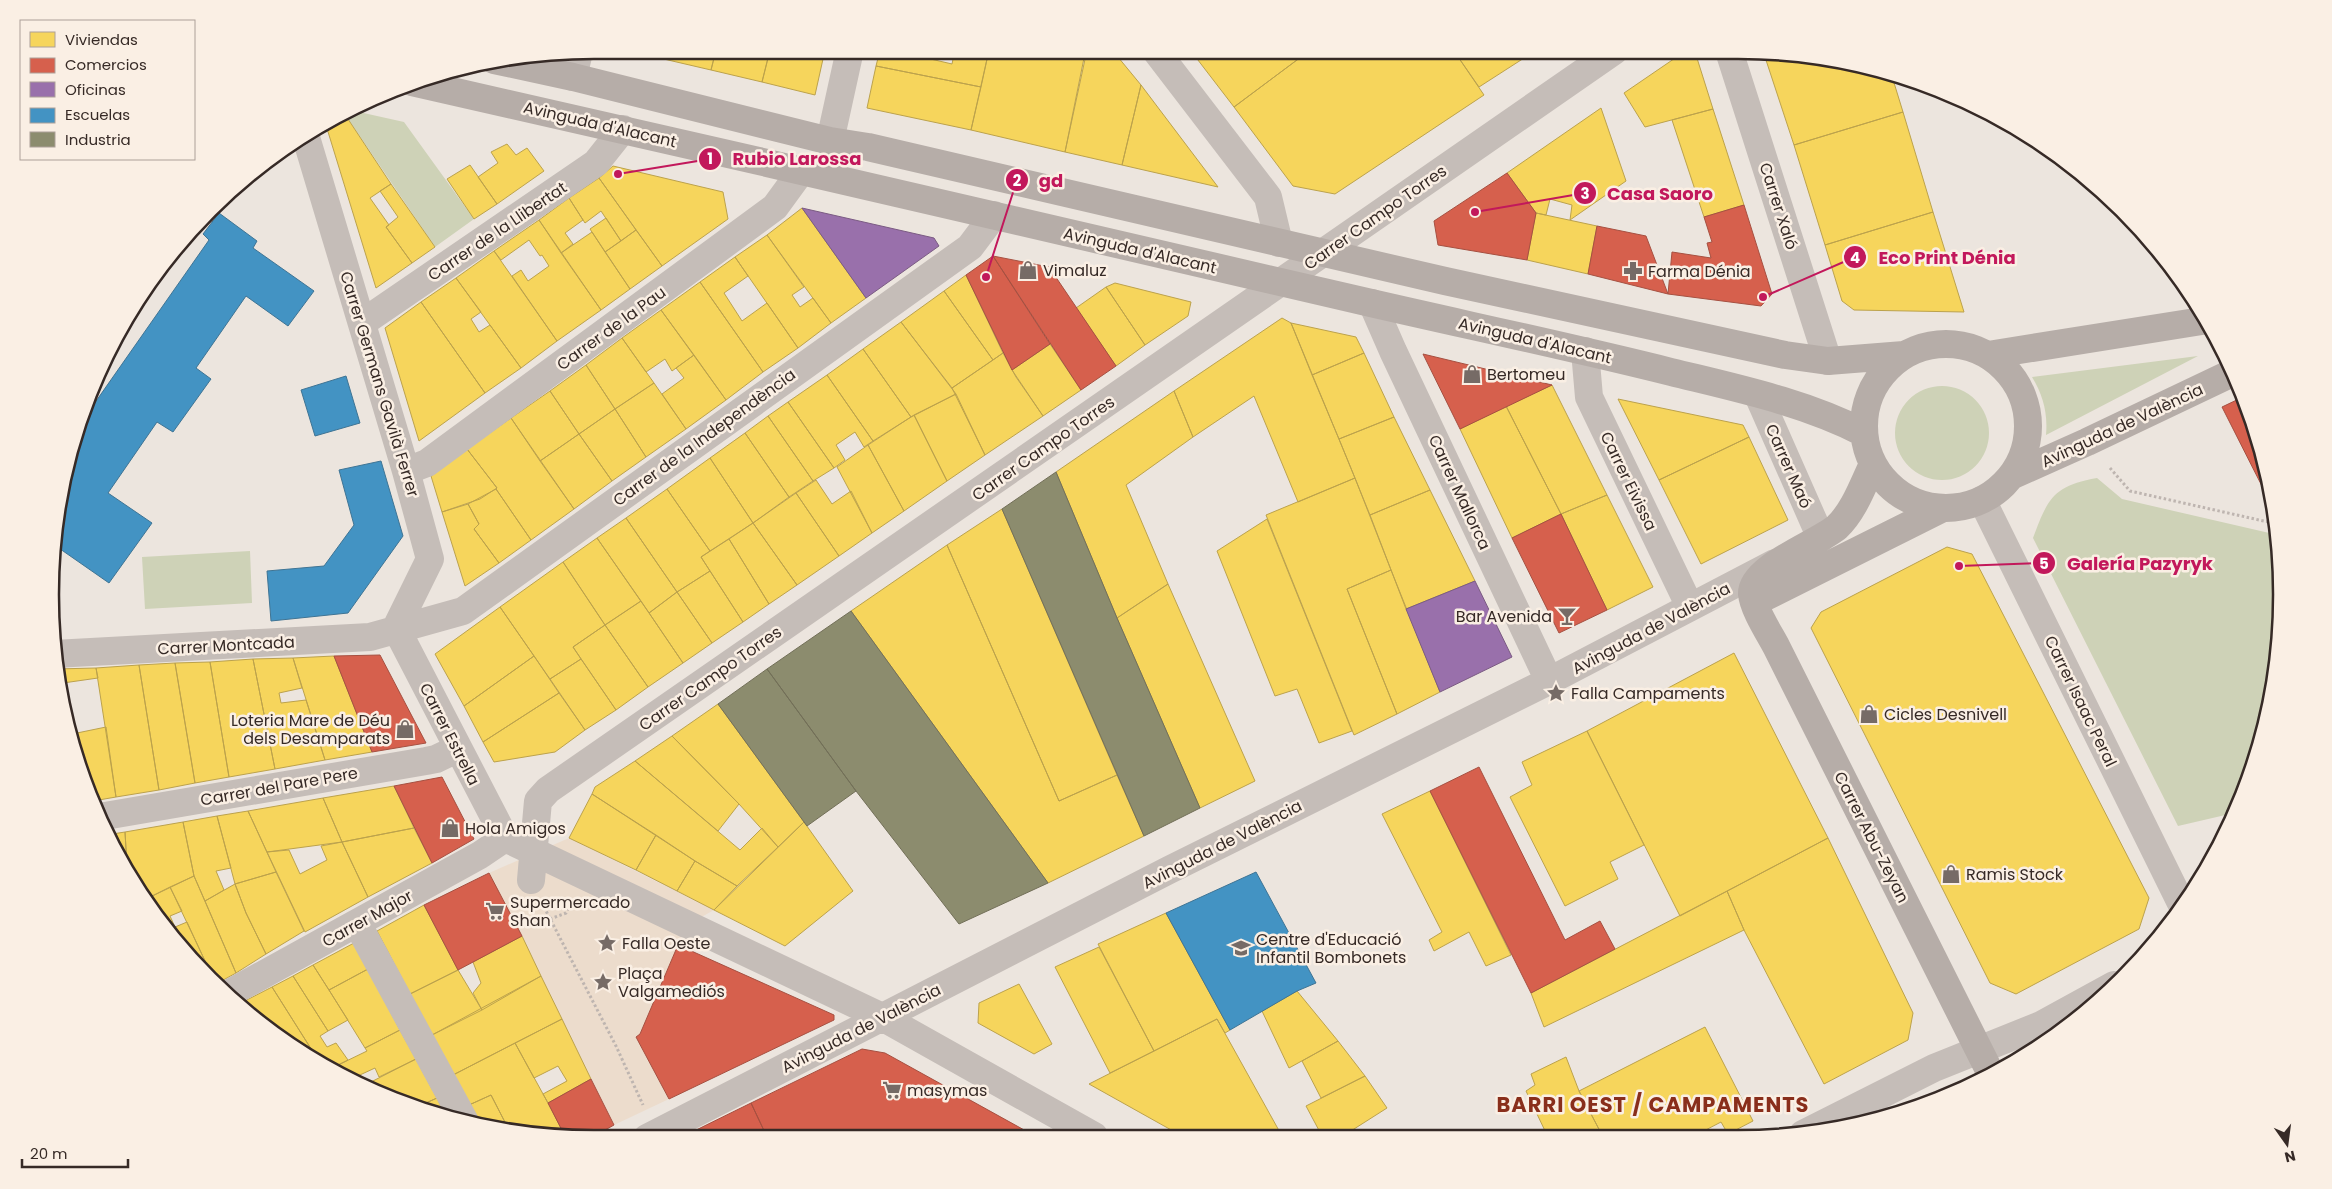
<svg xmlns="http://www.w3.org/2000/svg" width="2332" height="1189" font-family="Poppins,sans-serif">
<rect width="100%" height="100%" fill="#ece5de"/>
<path fill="#ced2b7" d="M350 110 404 122 474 219 435 247 344 113Z
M191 230 102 373V374L99 372 142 292Z
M2198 356 2046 435C2048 413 2043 395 2032 377Z
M1895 433a47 47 0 1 1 94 0a47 47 0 1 1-94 0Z
M2097 478 2122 499 2278 535 2281 630 2264 735 2234 813 2178 826 2033 538C2048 498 2053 486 2097 478Z
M250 551 252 603 145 609 142 557Z"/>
<path fill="#ecdccc" d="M569 838 714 910 687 925 640 1034 636 1037 669 1099 614 1125 489 873Z"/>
<path fill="#f6d55c" stroke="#bca24c" d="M625 50H716L711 70Z
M716 50H770L762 82 711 70Z
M770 50H825L815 95 762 82Z
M880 50H923L922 57 952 64 955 50H989L981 87 876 66Z
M989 50H1051L1084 58 1065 152 971 130Z
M1051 50H1086L1084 58Z
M1087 50 1113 51 1141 85 1122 165 1065 152Z
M1191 51H1309L1234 107Z
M1309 51H1454L1484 95 1335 194 1293 186 1234 107Z
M1454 51H1535L1479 87Z
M1763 51 1878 68 1891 73 1903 112 1794 145Z
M1684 52 1696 55 1713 109 1645 127 1624 93Z
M876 66 981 87 971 130 867 108Z
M1141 85 1218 187 1122 165Z
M1601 108 1626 181 1570 220 1572 205 1550 199 1546 215 1536 213 1507 173Z
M1713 109 1744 205 1704 217 1672 120Z
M1903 112 1933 212 1825 245 1794 145Z
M344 113 391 184 370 198 389 225 386 227 412 263 376 288 325 122Z
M507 144 516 155 527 148 544 171 497 204 478 177 498 163 491 152Z
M470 165 497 204 474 219 447 179Z
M613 166 723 192 728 219 662 266 599 178Z
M599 178 636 230 621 241 601 211 585 223 569 198Z
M391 184 435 247 412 263 386 227 398 217 380 191Z
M569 198 583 220 565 233 573 244 561 253 539 220Z
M802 208 866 298 831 323 767 235Z
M1933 212 1964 312 1854 310 1842 301 1825 245Z
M1536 213 1597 226 1588 274 1527 260Z
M606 218 621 241 605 252 590 229Z
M539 220 601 310 557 341 512 276 521 270 528 281 549 266 542 255 540 256 529 240 501 260 494 251Z
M636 230 662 266 630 289 605 252Z
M592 232 630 289 601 310 561 253Z
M767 235 804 287 792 295 800 307 813 298 831 323 798 348 735 257Z
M494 251 557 341 521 368 456 278Z
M735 257 748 276 724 293 742 321 767 303 798 348 763 372 700 282Z
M966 275 1003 353 993 360 944 291Z
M456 278 481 312 471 319 479 332 490 325 521 368 485 393 421 302Z
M700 282 763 372 726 400 661 310Z
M1115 283 1191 302 1188 316 1145 345 1106 287Z
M1106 287 1145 345 1116 366 1076 308Z
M944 291 993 360 952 388 901 322Z
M421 302 485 393 419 441 385 328Z
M661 310 694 355 672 371 665 359 646 372 622 338Z
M1282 318 1291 323 1355 478 1298 502 1254 396 1193 437 1174 391Z
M901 322 956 394 911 417 863 349Z
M1291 323 1356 337 1364 353 1312 375Z
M622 338 654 383 615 409 586 365Z
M1050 344 1081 390 1043 416 1012 370Z
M863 349 911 417 873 441 827 375Z
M1003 353 1016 377 1043 416 985 455 952 388Z
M1364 353 1394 417 1339 439 1312 375Z
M694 355 726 400 686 429 662 394 684 378 676 368Z
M586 365 615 409 579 434 550 391Z
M827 375 873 441 864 447 855 432 836 445 845 460 834 468 788 402Z
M654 383 686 429 646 457 615 409Z
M1552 385 1607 495 1561 514 1506 406Z
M550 391 579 434 540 461 511 418Z
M1174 391 1193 437 1126 485 1168 584 1117 618 1056 472Z
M956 394 985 455 947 481 914 415Z
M1618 399 1743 425 1749 437 1659 480Z
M788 402 834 468 813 481 768 416Z
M1506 406 1561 514 1512 538 1460 429Z
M615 409 646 457 612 481 579 434Z
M914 415 947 481 904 511 868 445Z
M768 416 813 481 789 497 745 433Z
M1394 417 1430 490 1370 515 1339 439Z
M511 418 574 509 531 540 496 489 497 488 467 449Z
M745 433 789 497 753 523 710 458Z
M579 434 612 481 574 509 540 461Z
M1749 437 1788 520 1701 564 1659 480Z
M868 445 904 511 872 533 837 467Z
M467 449 497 488 480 499 442 512 431 476Z
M710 458 753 523 710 551 667 489Z
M1355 478 1391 570 1347 589 1397 714 1354 735 1266 515Z
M816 480 832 504 851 491 872 533 839 556 796 493Z
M496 489 531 540 499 563 474 529 479 524 468 504Z
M667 489 710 551 701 557 710 571 677 592 626 518Z
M1430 490 1475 581 1406 609 1370 515Z
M796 493 839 556 797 585 753 523Z
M1607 495 1653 587 1607 610 1561 514Z
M468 504 479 524 474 529 499 563 465 586 442 512Z
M1002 509 1117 775 1059 801 947 545Z
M626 518 677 592 649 613 597 538Z
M1267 519 1352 731 1319 743 1297 689 1275 696 1217 551Z
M753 523 797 585 769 604 729 539Z
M597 538 641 601 605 625 563 562Z
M729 539 769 604 743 622 701 557Z
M947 545 1059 801 1117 775 1144 836 1048 883 851 611Z
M1947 547 1972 554 2149 898 2139 929 2016 994 1990 983 1811 628 1821 612Z
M563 562 605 625 573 647 581 659 550 679 500 607Z
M1391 570 1440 692 1397 714 1347 589Z
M710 571 743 622 712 643 677 592Z
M1168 584 1255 781 1200 808 1117 618Z
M677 592 712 643 683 663 649 613Z
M641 601 683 663 648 687 605 625Z
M500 607 534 656 464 706 435 654Z
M605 625 648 687 616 710 573 647Z
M1734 653 1828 838 1680 916 1587 731Z
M334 656 372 752 325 760 293 658Z
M534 656 559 693 483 742 464 706Z
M293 658 302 688 279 693 281 703 306 700 325 760 275 769 253 659Z
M253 659 275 769 229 777 210 662Z
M581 659 616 710 585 730 550 679Z
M210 662 229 777 195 783 175 663Z
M175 663 195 783 159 790 139 665Z
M139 665 159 790 116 797 96 668Z
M96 668 98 678 63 683 67 702 62 703 55 669Z
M559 693 585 730 555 752 494 762 483 742Z
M718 704 804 822 778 847 739 804 672 736Z
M73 716 77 733 106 727 116 797 93 801 69 736 65 717Z
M1587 731 1644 845 1610 862 1618 879 1565 906 1510 797 1532 785 1522 762Z
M672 736 739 804 718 831 635 761Z
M635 761 740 850 762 828 778 847 737 886 695 861 592 794 595 787Z
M394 786 414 828 342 842 323 798Z
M1430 791 1511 955 1486 966 1469 932 1434 951 1429 940 1442 932 1382 814Z
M592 794 656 835 636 870 569 838Z
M323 798 342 842 267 852 248 811Z
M248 811 276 872 235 884 217 816Z
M217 816 231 868 216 871 224 890 205 901 194 876 183 822Z
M183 822 194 876 144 900 127 866 125 832Z
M804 822 853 891 785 946 714 910Z
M414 828 432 863 368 897 342 842Z
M125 832 127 866 140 894 106 835Z
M656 835 695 861 677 891 636 870Z
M1828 838 1913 1013 1908 1040 1824 1084 1744 930 1727 891Z
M342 842 368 897 305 932 267 852 289 850 300 874 327 860 321 846Z
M695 861 737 886 714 910 677 891Z
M276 872 304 931 266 954 246 913 235 884Z
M194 876 236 973 216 984 170 887Z
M235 884 246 913 266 954 236 973 205 901Z
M170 887 182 911 170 916 175 927 187 922 216 985 144 900Z
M1727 891 1744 930 1544 1027 1531 993Z
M424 905 458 970 410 994 377 931Z
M1166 913 1230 1030 1225 1033 1217 1019 1154 1051 1098 944Z
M522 936 541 976 482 1010 473 993 481 983 473 962Z
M354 943 368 969 329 990 313 965Z
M1099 947 1154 1051 1110 1073 1055 967Z
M313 965 348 1020 328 1031 293 976Z
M368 969 400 1030 365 1048 329 990Z
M458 970 482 1010 432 1035 410 994Z
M293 976 328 1031 320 1036 327 1047 336 1043 348 1060 330 1069 320 1063 272 987Z
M541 976 562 1019 453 1075 432 1035Z
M1019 984 1052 1044 1034 1054 978 1023 979 1003Z
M272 987 320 1063 299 1051 292 1041 288 1044 239 1004Z
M1297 991 1338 1041 1289 1068 1262 1011Z
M562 1019 591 1079 548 1103 543 1094 567 1081 558 1066 534 1078 515 1043Z
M1217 1019 1282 1136H1182L1089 1084Z
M1705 1027 1753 1121 1728 1134 1721 1122 1696 1135H1602L1579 1091Z
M400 1030 416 1059 379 1077 375 1068 349 1080 337 1073 334 1067 367 1051 365 1048Z
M1338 1041 1365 1076 1321 1098 1302 1061Z
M515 1043 548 1103 566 1138 509 1130 491 1095 469 1105 453 1075Z
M1566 1057 1579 1091 1602 1135H1547L1526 1091 1535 1085 1531 1074Z
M416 1059 437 1098 417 1107 369 1089 367 1084Z
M1365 1076 1387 1108 1343 1136H1322L1306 1106Z
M491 1095 509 1130 479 1125 469 1105Z
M437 1098 447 1118 417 1107Z"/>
<path fill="#d6604d" stroke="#a65041" d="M1507 173 1536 213 1527 260 1438 245 1434 221Z
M1744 205 1772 294 1761 306 1668 294 1672 252 1711 258 1707 243 1712 242 1704 217Z
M1597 226 1646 236 1668 294 1588 274Z
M993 256 1049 267 1116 366 1081 390Z
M993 256 1050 344 1012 370 966 275Z
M1423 354 1552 385 1460 429Z
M2243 397 2253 419 2271 494 2267 496 2222 407Z
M2271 494 2275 512 2270 511 2267 496Z
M1561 514 1607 610 1559 633 1512 538Z
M380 655 391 676 426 743 372 752 334 656Z
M1479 767 1565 940 1600 921 1615 949 1531 993 1430 791Z
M442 777 474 839 432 863 394 786Z
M489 873 522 936 458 970 424 905Z
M678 945 834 1015V1020L669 1099 636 1037 640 1034Z
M862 1049 885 1053 1035 1136 767 1137 751 1103Z
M591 1079 614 1125 591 1138H566L548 1103Z
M751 1103 767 1137H682Z"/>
<path fill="#9970ab" stroke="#7b5b83" d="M802 208 934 238 939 246 866 298Z
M1475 581 1512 657 1440 692 1406 609Z"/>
<path fill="#4393c3" stroke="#3f7494" d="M219 213 257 241 253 248 314 291 288 326 246 296 196 368 211 379 173 432 157 422 108 493 152 523 109 583 53 544 61 488 80 424 209 240 203 234Z
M346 376 360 423 315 436 301 390Z
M381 461 403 536 348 613 271 621 267 571 324 566 354 525 339 470Z
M1256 872 1316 983 1297 991 1230 1030 1166 913Z"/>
<path fill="#8c8c6e" stroke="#726f58" d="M1056 472 1117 618 1200 808 1144 836 1002 509Z
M851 611 1048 883 959 924 856 791 767 669Z
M767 669 856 791 807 826 718 704Z"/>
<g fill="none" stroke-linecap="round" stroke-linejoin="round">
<path stroke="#beb5b0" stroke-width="3" stroke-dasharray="2.5 2.5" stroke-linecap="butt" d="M2110 468 2130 491 2277 524
M544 907 616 1046 643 1105
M550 919 566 913 570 905"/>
<path stroke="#c5bdb8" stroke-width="28" d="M1156 51 1268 197 1279 243
M1729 51 1828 361
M573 77 579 52
M305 134 406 471 430 559 396 628
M830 141 850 50
M1372 303 1393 351 1549 681
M362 323 596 163 623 129
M1585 351 1589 397 1690 607
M1758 395 1821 538
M406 471 427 463 775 207 802 170
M1982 500 2181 903
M396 628 505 838
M54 654 370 637 463 611 970 247 994 215
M99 817 426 761 436 759 457 749
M505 838 882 1017 1094 1136
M531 880 538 801 548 790 1614 51
M357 923 465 1122
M228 994 480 855 505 838
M1803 1134 1934 1068 2041 1025 2114 985
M647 1138 1169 870 1549 681 1775 563"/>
<path stroke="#b6ada8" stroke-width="28" d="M494 60 573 77 830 141 868 147 1445 281 1785 355 1828 361 1904 355
M412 82C732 154 1052 229 1371 303 1471 326 1571 347 1671 372 1736 388 1804 402 1864 433
M1864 426a82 82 0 1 1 164 0a82 82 0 1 1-164 0Z
M1988 355 2208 320
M1873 464C1863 485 1854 511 1837 527 1819 543 1751 567 1752 594 1753 608 1769 633 1776 646L1990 1072
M2011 476 2087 442 2232 373
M1755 602 1943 508"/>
</g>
<defs>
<g id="shop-bare" transform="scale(1.5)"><path d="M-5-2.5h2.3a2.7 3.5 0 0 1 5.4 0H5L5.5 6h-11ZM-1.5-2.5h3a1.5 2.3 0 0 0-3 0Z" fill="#766b66" stroke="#faefe4" stroke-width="2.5" paint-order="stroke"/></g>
<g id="pharmacy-bare" transform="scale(1.5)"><path d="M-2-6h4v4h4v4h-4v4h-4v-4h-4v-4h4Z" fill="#766b66" stroke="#faefe4" stroke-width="2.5" paint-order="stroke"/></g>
<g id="bar-bare" transform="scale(1.5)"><path d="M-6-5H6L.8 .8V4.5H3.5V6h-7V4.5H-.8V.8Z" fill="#766b66" stroke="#faefe4" stroke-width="2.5" paint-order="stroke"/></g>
<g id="sight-bare" transform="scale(1.5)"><path d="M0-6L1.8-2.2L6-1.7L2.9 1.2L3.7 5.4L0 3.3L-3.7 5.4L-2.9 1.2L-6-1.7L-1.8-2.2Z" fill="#766b66" stroke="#faefe4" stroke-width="2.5" paint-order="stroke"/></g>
<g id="supermarket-bare" transform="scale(1.5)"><path d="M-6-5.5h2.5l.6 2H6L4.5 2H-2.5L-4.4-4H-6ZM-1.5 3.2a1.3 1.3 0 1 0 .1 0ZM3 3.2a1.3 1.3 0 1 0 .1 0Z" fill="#766b66" stroke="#faefe4" stroke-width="2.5" paint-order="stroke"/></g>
<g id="school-bare" transform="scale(1.5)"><path d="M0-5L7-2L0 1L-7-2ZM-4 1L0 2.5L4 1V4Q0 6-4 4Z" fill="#766b66" stroke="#faefe4" stroke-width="2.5" paint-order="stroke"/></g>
</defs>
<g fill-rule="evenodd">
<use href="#shop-bare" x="1028" y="270"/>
<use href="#pharmacy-bare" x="1633" y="271"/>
<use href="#shop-bare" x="1472" y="374"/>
<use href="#bar-bare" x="1567" y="616"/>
<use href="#sight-bare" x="1556" y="693"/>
<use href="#shop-bare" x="1869" y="714"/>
<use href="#shop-bare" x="405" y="729"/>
<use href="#shop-bare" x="450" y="828"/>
<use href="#shop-bare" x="1951" y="874"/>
<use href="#supermarket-bare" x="495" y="911"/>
<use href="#sight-bare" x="607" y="943"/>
<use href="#school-bare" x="1241" y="948"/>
<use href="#sight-bare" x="603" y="982"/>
<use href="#supermarket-bare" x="892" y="1090"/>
</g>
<g text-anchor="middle" stroke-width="5" stroke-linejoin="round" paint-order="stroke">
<g font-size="16" fill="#362a26" stroke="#faefe4">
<text transform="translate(600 124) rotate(13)" y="6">Avinguda d'Alacant</text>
<text transform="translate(1779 206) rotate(72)" y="6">Carrer Xaló</text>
<text transform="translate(1375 217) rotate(-35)" y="6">Carrer Campo Torres</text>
<text transform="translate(497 231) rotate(-34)" y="6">Carrer de la Llibertat</text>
<text transform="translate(1140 250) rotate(13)" y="6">Avinguda d'Alacant</text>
<text transform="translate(611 328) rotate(-36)" y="6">Carrer de la Pau</text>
<text transform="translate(1535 340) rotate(13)" y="6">Avinguda d'Alacant</text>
<text transform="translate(380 384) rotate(73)" y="6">Carrer Germans Gavilà Ferrer</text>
<text transform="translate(2122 425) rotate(-25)" y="6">Avinguda de València</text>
<text transform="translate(704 437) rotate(-36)" y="6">Carrer de la Independència</text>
<text transform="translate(1043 448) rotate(-35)" y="6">Carrer Campo Torres</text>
<text transform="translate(1789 466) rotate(66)" y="6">Carrer Maó</text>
<text transform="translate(1629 481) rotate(64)" y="6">Carrer Eivissa</text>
<text transform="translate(1460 492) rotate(65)" y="6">Carrer Mallorca</text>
<text transform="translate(1651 628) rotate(-28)" y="6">Avinguda de València</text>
<text transform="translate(226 645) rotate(-3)" y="6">Carrer Montcada</text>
<text transform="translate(710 678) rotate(-35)" y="6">Carrer Campo Torres</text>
<text transform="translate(2081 701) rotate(64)" y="6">Carrer Isaac Peral</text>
<text transform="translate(450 734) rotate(63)" y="6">Carrer Estrella</text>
<text transform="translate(279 786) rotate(-10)" y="6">Carrer del Pare Pere</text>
<text transform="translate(1872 837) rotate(63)" y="6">Carrer Abu-Zeyan</text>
<text transform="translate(1222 844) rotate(-27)" y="6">Avinguda de València</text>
<text transform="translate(367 918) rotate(-29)" y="6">Carrer Major</text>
<text transform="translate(861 1028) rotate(-27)" y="6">Avinguda de València</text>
</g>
<g font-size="16" fill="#362a26" stroke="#faefe4" text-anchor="start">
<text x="1043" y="276">Vimaluz</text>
<text x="1648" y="277">Farma Dénia</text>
<text x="1487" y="380">Bertomeu</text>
<text x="1552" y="622" text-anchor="end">Bar Avenida</text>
<text x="1571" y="699">Falla Campaments</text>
<text x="1884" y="720">Cicles Desnivell</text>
<text x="390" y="726" text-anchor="end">Loteria Mare de Déu<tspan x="390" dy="18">dels Desamparats</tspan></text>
<text x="465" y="834">Hola Amigos</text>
<text x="1966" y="880">Ramis Stock</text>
<text x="510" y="908">Supermercado<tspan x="510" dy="18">Shan</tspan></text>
<text x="1256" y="945">Centre d'Educació<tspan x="1256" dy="18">Infantil Bombonets</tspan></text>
<text x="622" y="949">Falla Oeste</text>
<text x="618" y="979">Plaça<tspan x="618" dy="18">Valgamediós</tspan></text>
<text x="907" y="1096">masymas</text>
</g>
<g font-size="21" font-weight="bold" letter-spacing="1" fill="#892e1b" stroke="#faefe4">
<text x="1653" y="1112">BARRI OEST / CAMPAMENTS</text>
</g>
</g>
<path d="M0 0H2332V1189H0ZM594 59H1738A535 535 0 0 1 2273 594V595A535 535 0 0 1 1738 1130H594A535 535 0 0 1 59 595V594A535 535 0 0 1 594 59Z" fill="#faefe4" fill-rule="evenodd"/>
<path fill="none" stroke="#362a26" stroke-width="2.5" d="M594 59H1738A535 535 0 0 1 2273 594V595A535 535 0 0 1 1738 1130H594A535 535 0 0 1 59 595V594A535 535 0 0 1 594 59Z"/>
<path fill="none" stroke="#c2185b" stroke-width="2" d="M618 174L710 159M986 277L1017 180M1475 212L1585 193M1763 297L1855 257M1959 566L2044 563"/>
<g fill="#c2185b" stroke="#faefe4" stroke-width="2">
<circle cx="618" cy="174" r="5"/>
<circle cx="986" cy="277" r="5"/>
<circle cx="1475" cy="212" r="5"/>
<circle cx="1763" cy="297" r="5"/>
<circle cx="1959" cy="566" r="5"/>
<circle cx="710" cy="159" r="12"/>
<circle cx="1017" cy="180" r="12"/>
<circle cx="1585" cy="193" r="12"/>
<circle cx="1855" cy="257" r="12"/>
<circle cx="2044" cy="563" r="12"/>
</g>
<g font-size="15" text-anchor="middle" font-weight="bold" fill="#fff">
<text x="710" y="164">1</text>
<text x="1017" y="186">2</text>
<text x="1585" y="199">3</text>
<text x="1855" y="263">4</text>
<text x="2044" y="569">5</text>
</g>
<g font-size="18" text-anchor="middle" font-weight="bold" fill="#c2185b" stroke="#faefe4" stroke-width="5" stroke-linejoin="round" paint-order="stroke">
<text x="797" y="165">Rubio Larossa</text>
<text x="1051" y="187">gd</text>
<text x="1660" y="200">Casa Saoro</text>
<text x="1947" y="264">Eco Print Dénia</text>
<text x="2140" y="570">Galería Pazyryk</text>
</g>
<rect x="20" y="20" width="175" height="140" fill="#faefe4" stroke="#aca098"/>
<rect x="30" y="32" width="25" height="15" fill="#f6d55c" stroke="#aca098"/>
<text x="65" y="45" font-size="15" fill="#362a26">Viviendas</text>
<rect x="30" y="58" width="25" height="15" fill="#d6604d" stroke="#aca098"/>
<text x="65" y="70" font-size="15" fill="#362a26">Comercios</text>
<rect x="30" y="82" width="25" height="15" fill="#9970ab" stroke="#aca098"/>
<text x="65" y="95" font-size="15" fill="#362a26">Oficinas</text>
<rect x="30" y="108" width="25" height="15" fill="#4393c3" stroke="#aca098"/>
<text x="65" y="120" font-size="15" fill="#362a26">Escuelas</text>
<rect x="30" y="132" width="25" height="15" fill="#8c8c6e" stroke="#aca098"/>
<text x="65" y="145" font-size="15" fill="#362a26">Industria</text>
<g transform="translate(2287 1144) rotate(166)" stroke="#faefe4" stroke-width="4" paint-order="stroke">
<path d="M0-4L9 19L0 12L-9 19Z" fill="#362a26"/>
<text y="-8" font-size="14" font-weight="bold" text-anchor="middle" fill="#362a26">N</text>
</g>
<path d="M22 1159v8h106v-8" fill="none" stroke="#362a26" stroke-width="2.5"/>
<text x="30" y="1159" font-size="15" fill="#362a26" stroke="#faefe4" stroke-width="4" paint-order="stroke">20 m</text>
</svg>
